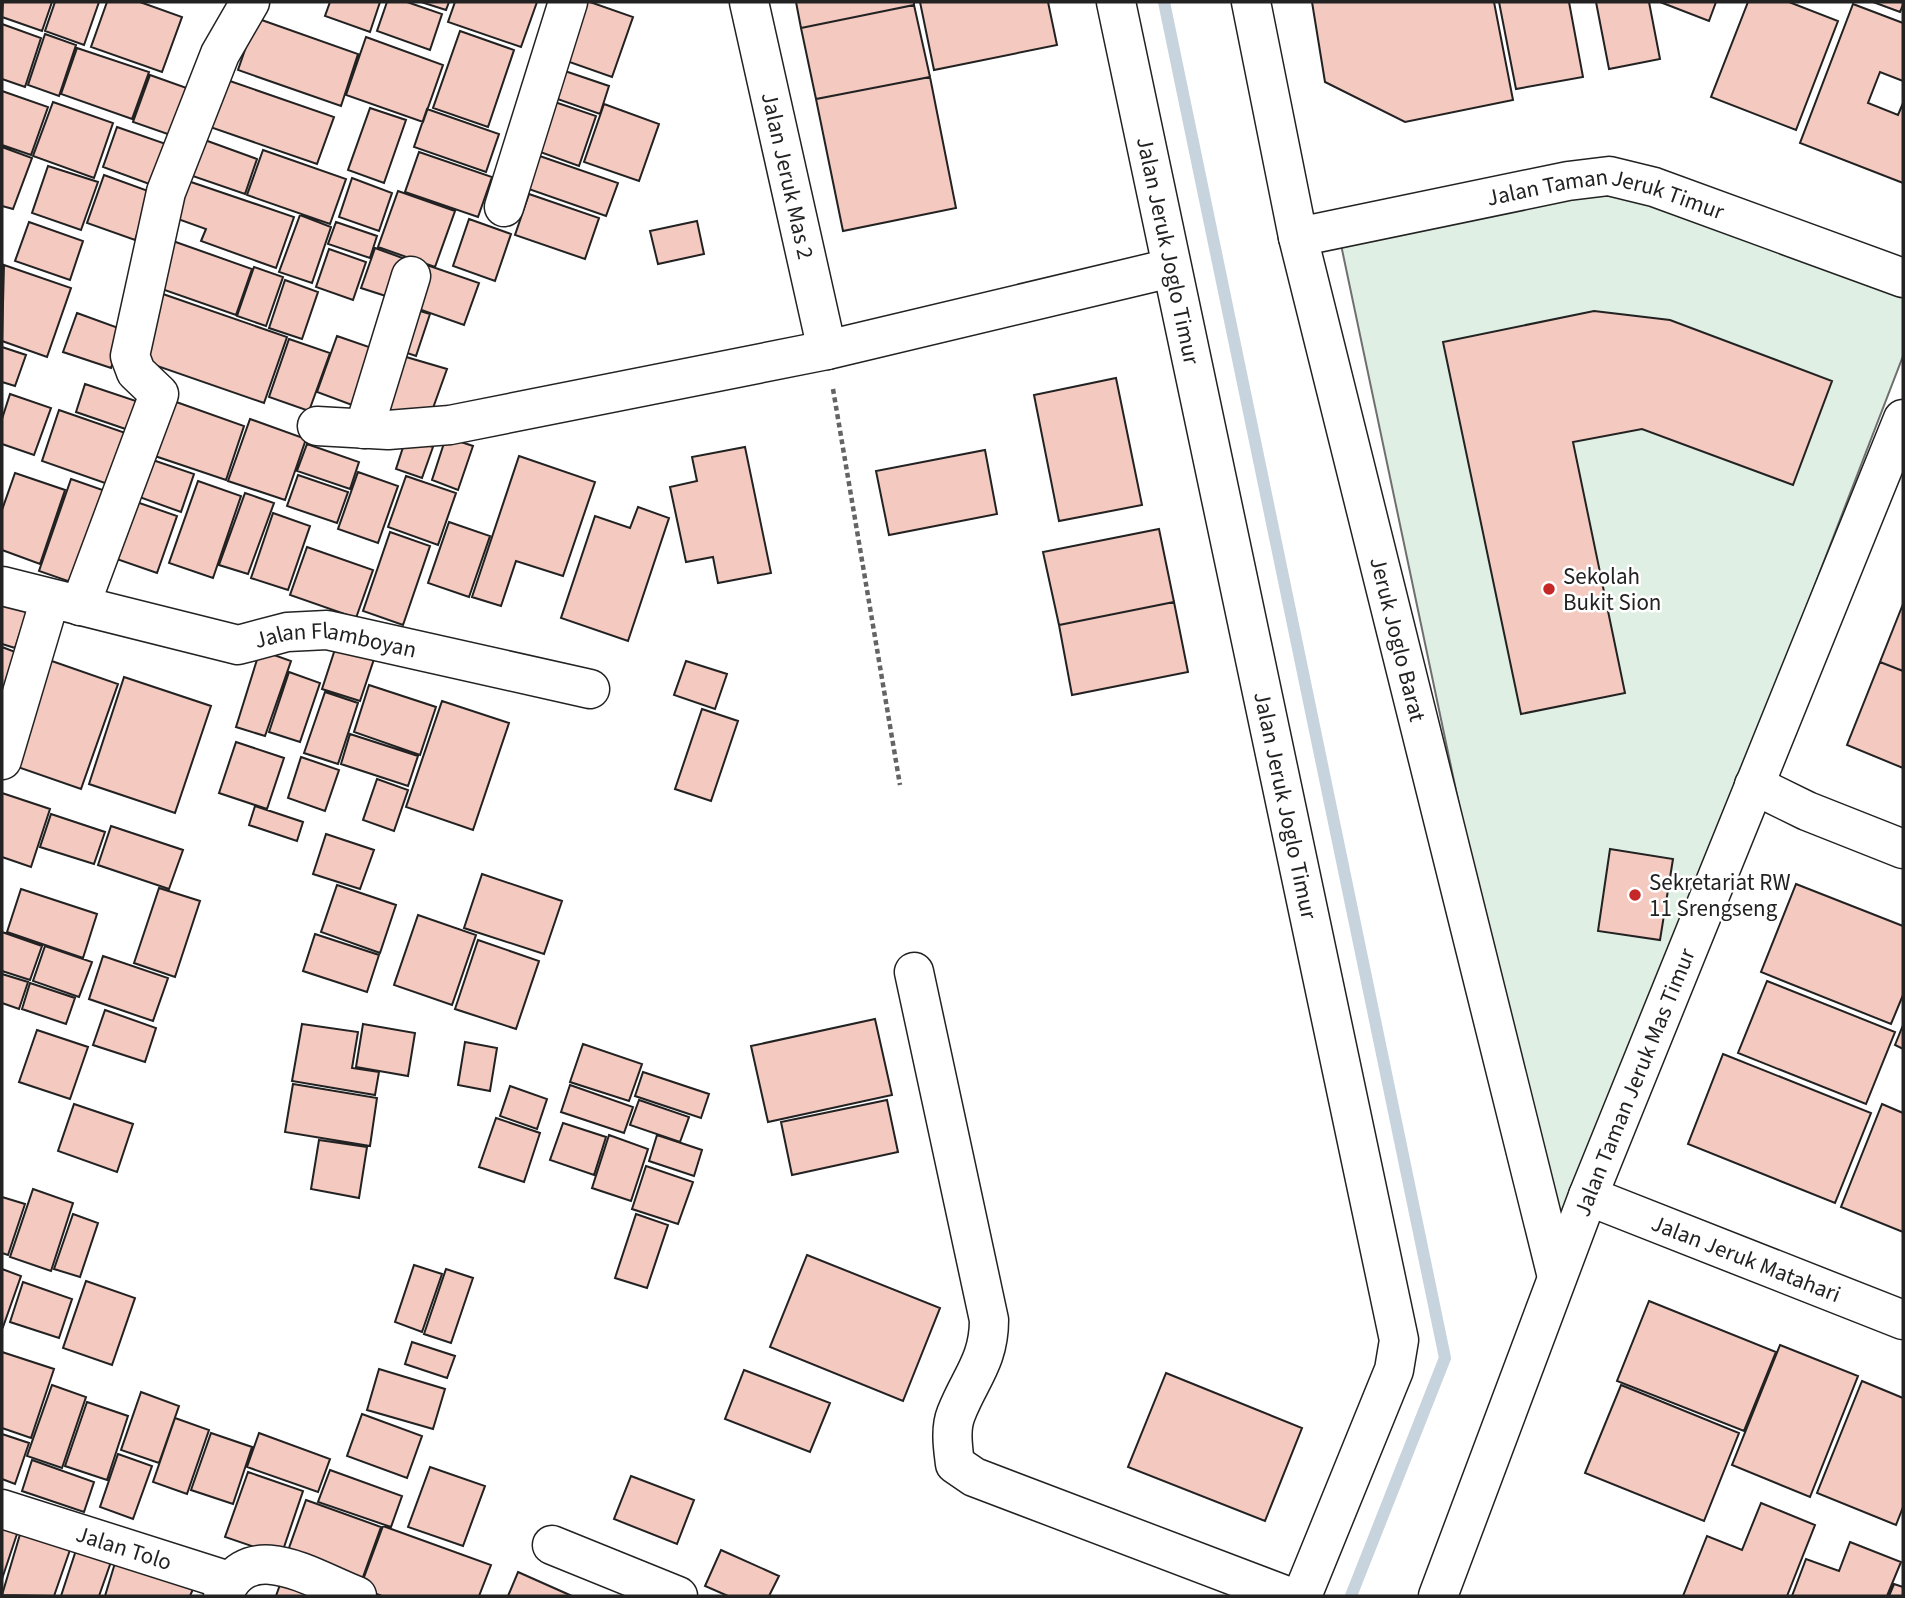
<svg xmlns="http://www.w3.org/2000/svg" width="1905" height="1598" font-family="'Source Sans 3',sans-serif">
<rect width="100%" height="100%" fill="#fff"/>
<path fill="#e0efe3" stroke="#6f6f6f" stroke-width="2" d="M1601 174 1903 286V356L1555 1260 1336 221Z"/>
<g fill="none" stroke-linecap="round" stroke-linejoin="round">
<path stroke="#c7d3dd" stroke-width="12" d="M1164 2 1445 1358 1351 1596"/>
</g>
<path fill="#f3c9c0" stroke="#222" stroke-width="2" d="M3 2H52L42 31 2 17Z
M55 2H99L84 45 45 31Z
M107 2H140L182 17 162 72 91 47Z
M330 2H380L370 32 325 16Z
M387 2H407L442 14 430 50 377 31Z
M421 2H449L446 10Z
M455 2H537L521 47 448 22Z
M578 2H590L633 17 612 77 558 58Z
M796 2H914V5L801 28Z
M920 2H1048L1057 45 934 70Z
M1312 2H1494L1513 100 1405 122 1325 82Z
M1499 2H1569L1583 77 1516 89Z
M1596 2H1649L1660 59 1609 69Z
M1660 2H1716L1709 21Z
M1748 2H1789L1838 21 1796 130 1711 97Z
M1873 2H1903V5L1900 12Z
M1853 4 1903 23V81L1880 72 1868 103 1898 115 1903 103V183L1800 143Z
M914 5 930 77 816 99 801 28Z
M256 18 358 54 341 106 238 70Z
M2 24 41 38 25 87 2 79Z
M460 31 514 50 488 127 433 108Z
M45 34 76 45 59 96 28 85Z
M366 37 443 65 423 122 346 95Z
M77 48 149 72 132 119 61 94Z
M556 68 609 86 600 114 546 95Z
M150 75 198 92 182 139 133 122Z
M930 77 956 208 843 231 816 99Z
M227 80 334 117 317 164 210 127Z
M2 91 48 107 31 155 2 145Z
M546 99 596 116 579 166 529 148Z
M53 102 113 123 94 178 33 156Z
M604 104 659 124 639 181 584 162Z
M370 108 406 120 384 183 348 170Z
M427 109 499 134 486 172 414 147Z
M117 127 166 144 152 185 103 167Z
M191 135 257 159 245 194 178 171Z
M2 147 32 158 13 209 2 206Z
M263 150 346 179 330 224 247 195Z
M419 152 492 177 478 217 405 192Z
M531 153 618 183 606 216 520 186Z
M48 166 98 182 81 230 32 213Z
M104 175 151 192 135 240 87 223Z
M352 178 392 193 379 231 339 217Z
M188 181 294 217 276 268 201 241 206 229 175 218Z
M398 191 455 211 435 267 378 247Z
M529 194 599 218 585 259 515 235Z
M300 215 331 227 312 283 279 272Z
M469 219 511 234 495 281 453 266Z
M697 221 704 254 658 264 650 231Z
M29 222 83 241 70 280 15 261Z
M336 222 377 236 370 258 328 244Z
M170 240 252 269 236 315 153 286Z
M375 248 408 260 395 299 361 288Z
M329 249 366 262 353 300 316 287Z
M424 264 479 283 464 325 410 306Z
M4 265 71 288 47 357 2 341Z
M254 267 283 277 266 326 237 316Z
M285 280 318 292 302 339 269 328Z
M160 293 287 337 264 403 137 359Z
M407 307 430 314 416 356 392 348Z
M1594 311 1670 320 1832 381 1793 485 1642 429 1573 442 1625 693 1521 714 1443 342Z
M77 313 124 330 111 368 63 352Z
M337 336 372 348 352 405 317 392Z
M289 339 330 353 309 411 269 397Z
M2 347 26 355 15 386 2 382Z
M396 354 447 369 428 422 377 406Z
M1116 378 1142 505 1059 521 1034 395Z
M85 384 151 406 140 434 76 412Z
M10 394 51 408 34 455 2 444V419Z
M165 398 244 426 226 480 146 453Z
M59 410 140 438 122 489 42 461Z
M250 419 306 439 285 500 228 481Z
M446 437 473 446 458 490 432 480Z
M406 438 433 447 422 478 396 469Z
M307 444 359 462 350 489 297 471Z
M745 447 771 573 718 583 713 557 686 562 670 487 697 481 692 457Z
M985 450 997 514 889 535 876 471Z
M519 456 595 482 563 576 516 561 501 606 472 597Z
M144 457 194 474 181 512 131 494Z
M358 472 398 486 378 543 338 529Z
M15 473 65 490 40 564 2 550V510Z
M298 475 348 492 337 523 287 506Z
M406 476 456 493 438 545 388 527Z
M71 479 117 495 85 587 39 571Z
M198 481 241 496 213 578 169 563Z
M245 493 274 503 248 574 219 565Z
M125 498 177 516 157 573 105 555Z
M638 507 669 518 628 641 561 618 595 516 630 528Z
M273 513 310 526 288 590 251 578Z
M449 522 490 536 469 597 428 583Z
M1159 529 1174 602 1059 625 1043 552Z
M390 532 430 546 403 625 363 611Z
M307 547 373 570 356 618 290 595Z
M1174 602 1188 672 1072 695 1059 625Z
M2 604 27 612 15 648 2 644Z
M1903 604V671L1880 662Z
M337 643 375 656 360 701 322 689Z
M2 647 18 653 2 700Z
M260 650 291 661 265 736 236 727Z
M46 659 118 684 81 789 9 764Z
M686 661 727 674 715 709 674 695Z
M1880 662 1903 671V768L1847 745Z
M289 672 320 683 300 742 269 732Z
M124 677 211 706 175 813 89 784Z
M369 685 436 707 420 755 354 732Z
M325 692 358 703 338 764 304 753Z
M442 701 509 723 473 830 406 807Z
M702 709 738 721 711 801 675 789Z
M350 734 418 756 408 786 341 764Z
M236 742 284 758 267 809 219 793Z
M301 757 339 770 325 811 288 798Z
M377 779 408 790 394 831 363 820Z
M2 793 50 809 31 867 2 857Z
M255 806 303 822 297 841 249 825Z
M51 814 105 832 94 864 40 847Z
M111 826 183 850 169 889 98 865Z
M326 834 374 850 360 889 313 874Z
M1610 849 1673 859 1660 940 1598 931Z
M482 874 562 901 544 954 464 928Z
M1796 884 1903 926V995L1891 1024 1761 972Z
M337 885 396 905 380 953 321 932Z
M159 888 200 901 175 977 134 963Z
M21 889 97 914 83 958 7 932Z
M418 915 476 935 452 1005 394 985Z
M2 932 42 946 30 980 2 971Z
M315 934 379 955 367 992 303 971Z
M478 940 539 961 516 1029 455 1009Z
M45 946 92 962 79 997 33 981Z
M103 956 168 978 153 1021 89 999Z
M2 974 28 982 19 1009 2 1003Z
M1767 981 1895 1032 1866 1104 1738 1053Z
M30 983 75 998 66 1024 22 1009Z
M105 1010 156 1028 145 1062 93 1045Z
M875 1019 892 1095 768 1122 751 1046Z
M302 1024 358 1032 352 1068 379 1072 375 1095 292 1081Z
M363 1024 415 1033 408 1076 356 1067Z
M1903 1025V1049L1895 1045Z
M37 1030 88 1047 70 1099 19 1082Z
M465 1042 497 1048 490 1091 458 1085Z
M583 1044 642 1064 629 1101 570 1082Z
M1723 1054 1871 1113 1835 1203 1688 1144Z
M643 1072 709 1094 701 1118 635 1096Z
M293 1084 377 1098 370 1146 285 1132Z
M570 1085 633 1107 624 1133 561 1112Z
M510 1086 547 1099 537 1129 500 1116Z
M639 1100 689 1117 680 1142 630 1125Z
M887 1100 898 1152 792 1175 781 1122Z
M74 1104 133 1124 117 1172 58 1151Z
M1882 1104 1903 1113V1232L1841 1207Z
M496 1118 540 1133 524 1182 479 1167Z
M563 1123 606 1137 594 1175 550 1160Z
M609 1135 648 1149 631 1201 592 1188Z
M657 1135 702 1150 694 1176 649 1161Z
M319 1140 367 1147 359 1198 311 1189Z
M646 1166 693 1182 678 1224 632 1209Z
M33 1189 73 1203 51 1271 10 1257Z
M2 1197 25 1204 8 1255 2 1253Z
M73 1214 98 1223 80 1277 54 1269Z
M636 1214 668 1225 647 1288 615 1278Z
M807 1255 940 1308 903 1401 770 1347Z
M414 1265 442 1274 422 1332 395 1322Z
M2 1269 21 1276 3 1327 2 1326Z
M446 1269 473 1278 451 1343 424 1334Z
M86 1281 135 1298 112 1365 63 1348Z
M23 1282 72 1299 59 1338 10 1322Z
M1649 1301 1776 1352 1744 1431 1617 1381Z
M412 1342 455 1356 447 1378 405 1364Z
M1780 1345 1858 1376 1810 1497 1732 1465Z
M2 1352 54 1369 31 1438 2 1428Z
M379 1369 445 1389 433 1429 367 1410Z
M744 1370 830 1403 810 1452 725 1419Z
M1166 1373 1302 1428 1265 1521 1128 1467Z
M1862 1381 1903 1398V1507L1896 1525 1817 1493Z
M52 1385 86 1397 62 1468 27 1456Z
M1621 1385 1739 1433 1704 1521 1585 1473Z
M141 1392 179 1406 159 1463 121 1450Z
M87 1402 128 1416 107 1480 65 1466Z
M362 1414 422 1436 407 1478 347 1456Z
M175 1418 209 1430 187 1494 153 1482Z
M211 1433 252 1447 233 1504 191 1490Z
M259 1433 330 1459 318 1492 247 1467Z
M2 1434 29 1443 15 1484 2 1479Z
M118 1454 152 1466 133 1519 100 1507Z
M32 1460 94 1482 84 1512 22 1491Z
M430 1467 485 1486 463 1546 408 1527Z
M330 1470 402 1496 391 1527 318 1502Z
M248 1472 303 1491 281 1556 225 1537Z
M631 1476 694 1500 677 1544 614 1519Z
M306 1500 381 1527 359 1588 284 1562Z
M1761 1503 1815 1525 1787 1596H1683L1707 1536 1742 1550Z
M2 1519 20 1525 2 1579Z
M383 1526 491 1565 479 1596H382L360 1588Z
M21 1531 71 1547 54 1596 2 1595Z
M1850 1542 1901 1562 1887 1596H1792L1806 1559 1839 1571Z
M78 1544 113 1556 99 1596H61Z
M721 1550 779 1576 769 1596H728L705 1586Z
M115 1563 193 1589 190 1596H105Z
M518 1572 572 1596H508Z
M283 1576 340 1596H276Z
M1894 1584 1903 1587V1596H1889Z"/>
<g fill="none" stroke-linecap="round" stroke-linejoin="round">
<g stroke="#222" stroke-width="41">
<g id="minor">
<path id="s1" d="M749 2 827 350"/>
<path id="s2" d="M1116 2 1399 1340 1394 1370 1302 1596"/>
<path id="s3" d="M1251 2 1298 237 1557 1277"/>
<path d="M504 207 568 2"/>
<path id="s4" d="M1298 237 1568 181 1609 176 1654 187 1903 278"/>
<path d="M317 426 388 430 450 425 827 350 1171 268"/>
<path d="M364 429 411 276"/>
<path id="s5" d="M2 586 238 645 287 632 327 630 590 689"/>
<path d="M80 606 159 394 136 372 130 356 166 192 220 54 250 2"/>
<path d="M2 760 50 599"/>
<path d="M1754 785 1807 811 1903 849"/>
<path d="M914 972 989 1320C989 1361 970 1378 956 1414 950 1429 953 1448 955 1464L974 1477 1287 1596"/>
<path id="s6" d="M1588 1196 1903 1320"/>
<path id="s7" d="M2 1509 229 1581"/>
<path d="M552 1545 678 1596"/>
<path d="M223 1596C248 1534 314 1580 357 1596"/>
<path id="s8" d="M1438 1596 1588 1196 1903 419"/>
</g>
</g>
<path stroke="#646464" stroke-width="4.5" stroke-dasharray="5 3.5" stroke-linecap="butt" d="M833 389 900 785"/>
<use href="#minor" stroke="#fff" stroke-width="38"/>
</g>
<g fill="#c62828" stroke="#fff" stroke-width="2.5">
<circle cx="1549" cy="589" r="7"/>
<circle cx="1635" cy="895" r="7"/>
</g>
<g text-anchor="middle" stroke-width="5" stroke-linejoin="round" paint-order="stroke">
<g font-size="23" fill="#222" stroke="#fff">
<text dy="8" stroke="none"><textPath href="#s1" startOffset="178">Jalan Jeruk Mas 2</textPath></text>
<text dy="8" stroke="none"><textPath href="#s4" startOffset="315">Jalan Taman Jeruk Timur</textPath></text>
<text dy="8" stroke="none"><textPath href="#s2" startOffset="254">Jalan Jeruk Joglo Timur</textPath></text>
<text dy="8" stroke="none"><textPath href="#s3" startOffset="654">Jeruk Joglo Barat</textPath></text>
<text dy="8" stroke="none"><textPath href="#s5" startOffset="343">Jalan Flamboyan</textPath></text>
<text dy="8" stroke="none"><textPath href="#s2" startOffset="821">Jalan Jeruk Joglo Timur</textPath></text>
<text dy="8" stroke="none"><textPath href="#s8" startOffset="550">Jalan Taman Jeruk Mas Timur</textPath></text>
<text dy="8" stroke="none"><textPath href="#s6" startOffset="170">Jalan Jeruk Matahari</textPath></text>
<text dy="8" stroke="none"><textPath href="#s7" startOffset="128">Jalan Tolo</textPath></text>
</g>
<g font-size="23" fill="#222" stroke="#fff" text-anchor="start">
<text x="1563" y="584">Sekolah<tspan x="1563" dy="26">Bukit Sion</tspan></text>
<text x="1649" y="890">Sekretariat RW<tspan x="1649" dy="26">11 Srengseng</tspan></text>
</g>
</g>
<rect width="1905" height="1598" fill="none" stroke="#222222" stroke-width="7"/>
</svg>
